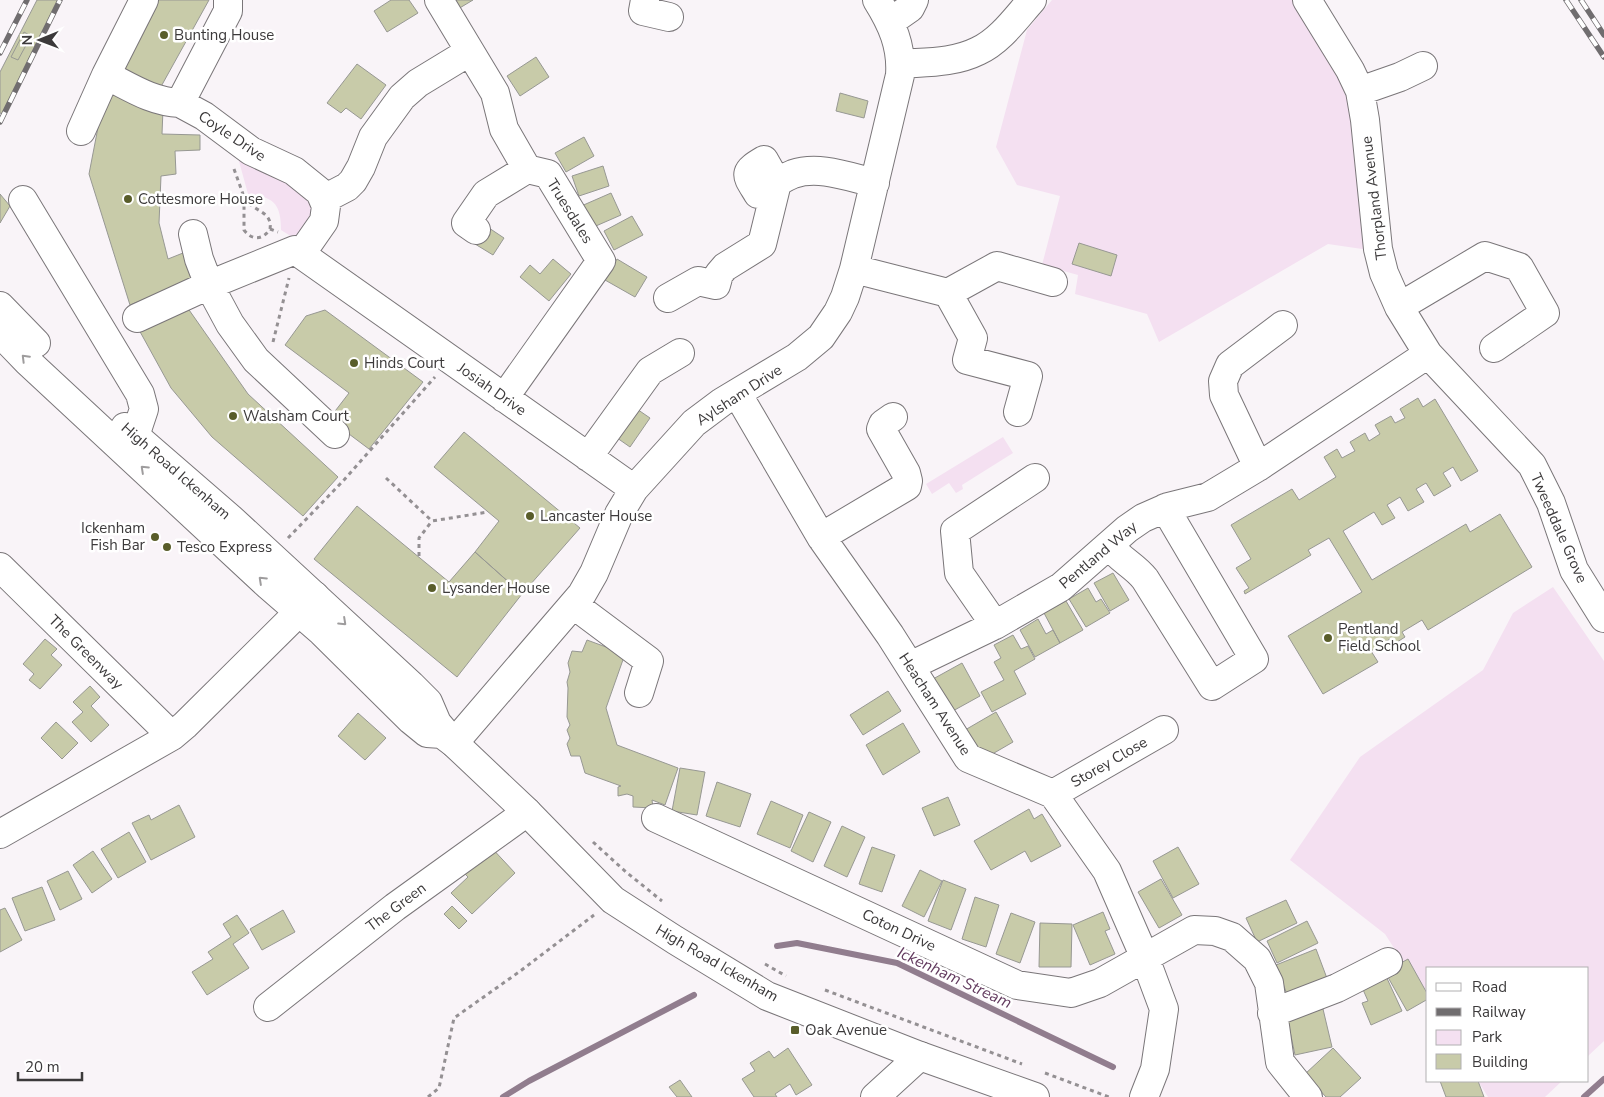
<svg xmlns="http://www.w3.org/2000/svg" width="1604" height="1097" font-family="'Nunito Sans',sans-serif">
<rect width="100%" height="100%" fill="#f9f4f8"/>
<path fill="#f4e0f1" d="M1052 0H1294L1353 100 1369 250 1328 244 1159 342 1147 314 1075 294 1078 275 1042 265 1060 196 1017 185 996 147 1027 30Z
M237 154 299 181 317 208 297 240 281 230C281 203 273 197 248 194Z
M1003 437 1013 453 962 485 963 489 956 493 949 483 932 494 926 484Z
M1553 587 1604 661V1041L1588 1056V968H1428V1001L1385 934 1290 860 1360 757 1483 670 1513 613Z
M1478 1081H1562L1545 1097H1488Z"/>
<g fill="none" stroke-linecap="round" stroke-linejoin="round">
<path stroke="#917d8e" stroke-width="6" d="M777 946 797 943 897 963 1113 1067
M503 1097 529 1081 694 995
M1584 1097 1604 1079"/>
</g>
<path fill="#c8cba9" stroke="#979893" d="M37 0H60L2 114 0 113V72Z
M158 0H209L158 92 118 70Z
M391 0H409L418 13 387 32 374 11Z
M453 0H473L458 9Z
M24 32 31 36 18 60 11 57Z
M536 57 549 77 520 96 507 76Z
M357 64 386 85 361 119 346 108 341 113 327 103Z
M107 81 163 109 162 134 200 135V150L175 151 176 174 161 176 159 223 168 259 183 253 193 279 130 305 89 174Z
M840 93 868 101 864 118 836 111Z
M584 137 594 156 566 172 555 153Z
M603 166 609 186 579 196 572 176Z
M611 193 621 215 589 229 579 207Z
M0 194 10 206 0 223Z
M632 216 643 235 614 250 604 231Z
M486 226 504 238 493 255 475 244Z
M1079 243 1117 255 1111 276 1072 264Z
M553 259 571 274 549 301 520 277 530 265 540 274Z
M617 259 647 277 635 297 605 280Z
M187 307 248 394 338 477 303 516 212 437 171 388 138 328Z
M325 310 423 382 369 449 329 419 349 393 285 345 306 316Z
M1418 398 1423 407 1435 399 1478 471 1461 481 1453 467 1443 473 1451 486 1434 496 1426 483 1416 489 1424 502 1408 511 1400 497 1387 505 1395 518 1382 525 1374 512 1343 531 1372 580 1466 524 1470 532 1500 514 1532 567 1428 630 1422 620 1402 632 1405 637 1394 644 1390 639 1371 651 1378 662 1323 694 1288 636 1362 592 1329 538 1308 550 1311 555 1245 594 1244 591 1249 588 1236 568 1251 559 1231 525 1292 489 1299 500 1336 477 1324 457 1337 449 1342 458 1355 451 1350 442 1365 433 1369 441 1380 434 1375 425 1391 416 1395 423 1405 418 1400 409Z
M631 405 650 418 630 447 610 433Z
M464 432 580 528 522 594 475 552 499 521 434 467Z
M357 506 449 582 475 552 522 594 457 677 314 559Z
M1113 573 1129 600 1110 611 1094 583Z
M1088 588 1096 602 1101 599 1110 613 1086 627 1069 599Z
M1066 601 1083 630 1060 643 1044 613Z
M1038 619 1046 634 1053 630 1060 643 1035 657 1020 630Z
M1013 635 1021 649 1028 646 1035 659 1014 671 1026 694 992 712 981 692 1004 680 994 662 1001 658 994 645Z
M45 639 57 649 51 655 62 665 40 689 29 680 34 674 23 664Z
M587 640 625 654 606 708 617 745 678 768 665 805 652 800 653 808 633 807V796L627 794 618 796V787L621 786 585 773 580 756H571L567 744 570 738 567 730 570 725 567 717 568 688 567 682 570 672 568 663 572 651 582 652Z
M962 663 980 696 951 712 933 679Z
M90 686 100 697 91 706 109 725 91 742 72 722 83 712 73 702Z
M888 691 901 711 863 735 850 715Z
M996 712 1013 742 982 760 965 730Z
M358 713 386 738 365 760 338 736Z
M56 722 78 743 62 759 41 738Z
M903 723 920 752 883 775 866 745Z
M680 768 705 772 697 815 672 811Z
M717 782 751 794 740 827 706 816Z
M948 797 960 825 934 836 922 808Z
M771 801 803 815 790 848 757 834Z
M179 805 195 837 151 860 132 823 149 815 151 820Z
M1029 809 1034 819 1042 814 1061 846 1031 862 1025 851 991 870 974 841Z
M809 812 831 822 813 862 791 851Z
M842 826 865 837 847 877 824 866Z
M129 832 146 862 118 878 101 849Z
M489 845 515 873 472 914 451 893 468 877 462 871Z
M872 847 895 855 882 892 859 884Z
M1178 847 1199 884 1173 898 1153 861Z
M93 851 112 879 92 893 73 865Z
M920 870 942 881 924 917 902 906Z
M68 871 82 899 60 910 47 881Z
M1161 879 1182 915 1159 928 1138 892Z
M943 880 966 889 951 930 928 921Z
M42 887 55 920 25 931 12 898Z
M975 897 999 905 986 947 962 939Z
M1286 900 1297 923 1257 942 1246 918Z
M452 906 467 921 459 929 444 914Z
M5 908 22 940 0 952V910Z
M283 910 295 932 262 950 250 929Z
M1103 912 1110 929 1105 931 1115 954 1090 965 1073 925Z
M1011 913 1035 922 1020 963 996 954Z
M237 915 249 933 233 944 249 968 207 995 192 972 213 959 208 952 231 937 223 924Z
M1307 921 1318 943 1277 963 1267 941Z
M1040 923 1072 924 1071 967H1039Z
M1316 949 1328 981 1288 997 1276 965Z
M1408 959 1428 995V999L1407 1011 1385 972Z
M1385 974 1402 1011 1371 1025 1362 1003 1368 1001 1361 985Z
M1323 1009 1332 1047 1295 1055 1287 1017Z
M788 1048 812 1085 796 1095 790 1084 775 1094 777 1097H754L742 1079 755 1071 750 1063 769 1051 774 1058Z
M1333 1048 1361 1078 1340 1097H1326L1305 1074Z
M680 1080 692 1097H677L669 1087Z
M1440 1081H1478L1484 1097H1446Z"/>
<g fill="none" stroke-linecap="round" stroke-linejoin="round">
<g stroke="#7a7679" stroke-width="30">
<path id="minor" d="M228 0V11L180 103 204 116 251 151 294 171 320 192 326 206 324 221 301 254
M439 0 495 93 504 129 527 169 548 174 601 261 504 398
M645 0 643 11 669 17
M1307 0 1350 70 1360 91 1365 120 1378 249 1384 273 1399 307 1428 354 1532 465 1551 503 1574 570 1604 618
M890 22 910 8 914 0
M901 64C926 62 954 63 978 51 1000 41 1016 18 1032 0
M106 75 144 0
M1360 91 1400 77 1423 66
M81 131 106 75C130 87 152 102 180 103
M324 199 347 187 353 181 361 167 373 137 402 97 418 83 469 52
M23 200 140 394 144 409 135 436
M476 230 466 223 486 194 527 169
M193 234 199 259 209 285 295 250 634 489
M854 269 948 293 973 338 967 360 1028 376 1018 412
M948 293 997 266 1053 282
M668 298 698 281 716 285 719 274 725 267 762 244 777 183 764 160C742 173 746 174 758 194 769 187 781 179 793 174 819 165 849 177 875 183
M1399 307 1485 256 1519 267 1545 313 1494 348
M137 318 209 285 230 324 256 360 335 434
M737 393 821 537 890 635 968 758 1053 794 1107 871 1145 958 1164 1009 1155 1069 1144 1097
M588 457 650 371 680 353
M1258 467 1224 395 1223 381 1230 365 1283 325
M821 537 907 486 908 481 906 473 881 429 883 424 893 417
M1109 545C1120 560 1134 565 1145 579L1212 686 1254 659 1165 508
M0 567 172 736
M574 605 649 661 639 693
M995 625 959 573 955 531 1035 478
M910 666 995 625 1061 587 1127 529 1143 518 1168 507 1208 497 1258 467 1428 354
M454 743 582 594 594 573 619 514 634 489 694 423 722 402 797 357 821 337 838 312 845 297 854 269 900 75C902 46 892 24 877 0
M1053 794 1164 730
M656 818 1017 985 1071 993 1100 983 1194 930 1215 931 1232 937 1257 959 1269 983 1280 1062 1308 1097
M0 834 172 736 185 725 315 596
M268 1007 395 907 527 812
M1272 1013 1337 988 1388 962
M875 1097 920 1056"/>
</g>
<g stroke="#7a7679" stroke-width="30">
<path id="major" d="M0 306 36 343
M0 333 28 362 269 586 322 632 411 720 427 733 442 734 454 743 527 812 613 900 675 940 767 996 920 1056 1035 1097
M125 427 230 518 411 685 428 702 437 723 453 742"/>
</g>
<path stroke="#949093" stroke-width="3" stroke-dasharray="4 4" stroke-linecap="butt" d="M234 169 244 197
M244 197C250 211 273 210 270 229 263 240 252 241 244 230Z
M270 229 278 232
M273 342 289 278
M386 478 432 521 488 512
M288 538 343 481 435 377
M419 556V538L432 521
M593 842 626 872 662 901
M765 964 786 976
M825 990 1022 1064
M1045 1073 1109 1097
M428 1097 439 1088 454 1018 519 972 594 915"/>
<use href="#minor" stroke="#fff" stroke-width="28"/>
<use href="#major" stroke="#fff" stroke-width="28"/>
<g stroke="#706d6f" stroke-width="5.5">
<path id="rail" d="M1566 0 1604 57
M1581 0 1604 35
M0 53 27 0
M0 122 60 0"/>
</g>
<use href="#rail" stroke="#fff" stroke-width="4" stroke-dasharray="11" stroke-linecap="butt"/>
</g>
<defs><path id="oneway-chevron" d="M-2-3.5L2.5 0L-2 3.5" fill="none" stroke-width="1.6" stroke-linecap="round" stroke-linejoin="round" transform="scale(1.25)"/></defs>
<g stroke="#9e9c9d">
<use href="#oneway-chevron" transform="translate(25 358) rotate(-135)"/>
<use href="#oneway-chevron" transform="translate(144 469) rotate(-137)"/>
<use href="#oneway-chevron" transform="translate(262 580) rotate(-137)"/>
<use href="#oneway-chevron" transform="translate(343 622) rotate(43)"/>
</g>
<g fill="#595d2a" stroke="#fff" stroke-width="2">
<circle cx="164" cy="35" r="5"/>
<circle cx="128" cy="199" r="5"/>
<circle cx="354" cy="363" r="5"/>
<circle cx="233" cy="416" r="5"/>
<circle cx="530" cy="516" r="5"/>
<circle cx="155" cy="537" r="5"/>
<circle cx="167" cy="547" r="5"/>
<circle cx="432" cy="588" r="5"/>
<circle cx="1328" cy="638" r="5"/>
<rect x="790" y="1025" width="10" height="10" rx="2.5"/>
</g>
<g text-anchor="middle" stroke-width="5" stroke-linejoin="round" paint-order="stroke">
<g font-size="15" fill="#3c3a3b" stroke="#fff" text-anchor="start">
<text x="174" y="40">Bunting House</text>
<text x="138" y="204">Cottesmore House</text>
<text x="364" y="368">Hinds Court</text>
<text x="243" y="421">Walsham Court</text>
<text x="540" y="521">Lancaster House</text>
<text x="145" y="533" text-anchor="end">Ickenham<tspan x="145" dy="17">Fish Bar</tspan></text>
<text x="177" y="552">Tesco Express</text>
<text x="442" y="593">Lysander House</text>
<text x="1338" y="634">Pentland<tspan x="1338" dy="17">Field School</tspan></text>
<text x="805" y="1035">Oak Avenue</text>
</g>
<g font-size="15" fill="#3c3a3b" stroke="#fff">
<text transform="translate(232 136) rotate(34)" y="5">Coyle Drive</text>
<text transform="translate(1374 198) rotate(-97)" y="5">Thorpland Avenue</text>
<text transform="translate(570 211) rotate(58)" y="5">Truesdales</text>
<text transform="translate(492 389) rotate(35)" y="5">Josiah Drive</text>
<text transform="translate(739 395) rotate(-33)" y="5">Aylsham Drive</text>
<text transform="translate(176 471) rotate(41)" y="5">High Road Ickenham</text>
<text transform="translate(1559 528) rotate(66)" y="5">Tweeddale Grove</text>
<text transform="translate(1098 555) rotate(-40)" y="5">Pentland Way</text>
<text transform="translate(86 652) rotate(45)" y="5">The Greenway</text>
<text transform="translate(935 704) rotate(57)" y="5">Heacham Avenue</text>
<text transform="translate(1109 762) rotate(-30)" y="5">Storey Close</text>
<text transform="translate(396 907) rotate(-37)" y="5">The Green</text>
<text transform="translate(899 930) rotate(25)" y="5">Coton Drive</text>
<text transform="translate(717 963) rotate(30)" y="5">High Road Ickenham</text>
</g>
<g font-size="16" font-style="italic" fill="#633b5f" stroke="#fff">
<text transform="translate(955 977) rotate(25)" y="6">Ickenham Stream</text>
</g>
</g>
<rect x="1426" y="967" width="162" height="115" fill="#ffffff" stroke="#b1b0b1"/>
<rect x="1436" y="983" width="25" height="8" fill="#ffffff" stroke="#b1b0b1"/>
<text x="1472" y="992" font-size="15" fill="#3c3a3b">Road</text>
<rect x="1436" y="1008" width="25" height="8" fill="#706d6f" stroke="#b1b0b1"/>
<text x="1472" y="1017" font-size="15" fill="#3c3a3b">Railway</text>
<rect x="1436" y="1030" width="25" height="15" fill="#f4e0f1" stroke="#b1b0b1"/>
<text x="1472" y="1042" font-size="15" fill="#3c3a3b">Park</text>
<rect x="1436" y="1054" width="25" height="15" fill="#c8cba9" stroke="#b1b0b1"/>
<text x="1472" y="1067" font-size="15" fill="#3c3a3b">Building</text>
<g transform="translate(40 40) rotate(269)" stroke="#ffffff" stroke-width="4" paint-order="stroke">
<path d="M0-4L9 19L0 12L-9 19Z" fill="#3c3a3b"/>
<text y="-8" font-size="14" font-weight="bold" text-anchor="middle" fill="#3c3a3b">N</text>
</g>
<path d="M18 1072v8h64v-8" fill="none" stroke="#3c3a3b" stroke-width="2.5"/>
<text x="25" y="1072" font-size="15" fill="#3c3a3b" stroke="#ffffff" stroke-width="4" paint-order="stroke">20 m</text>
</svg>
